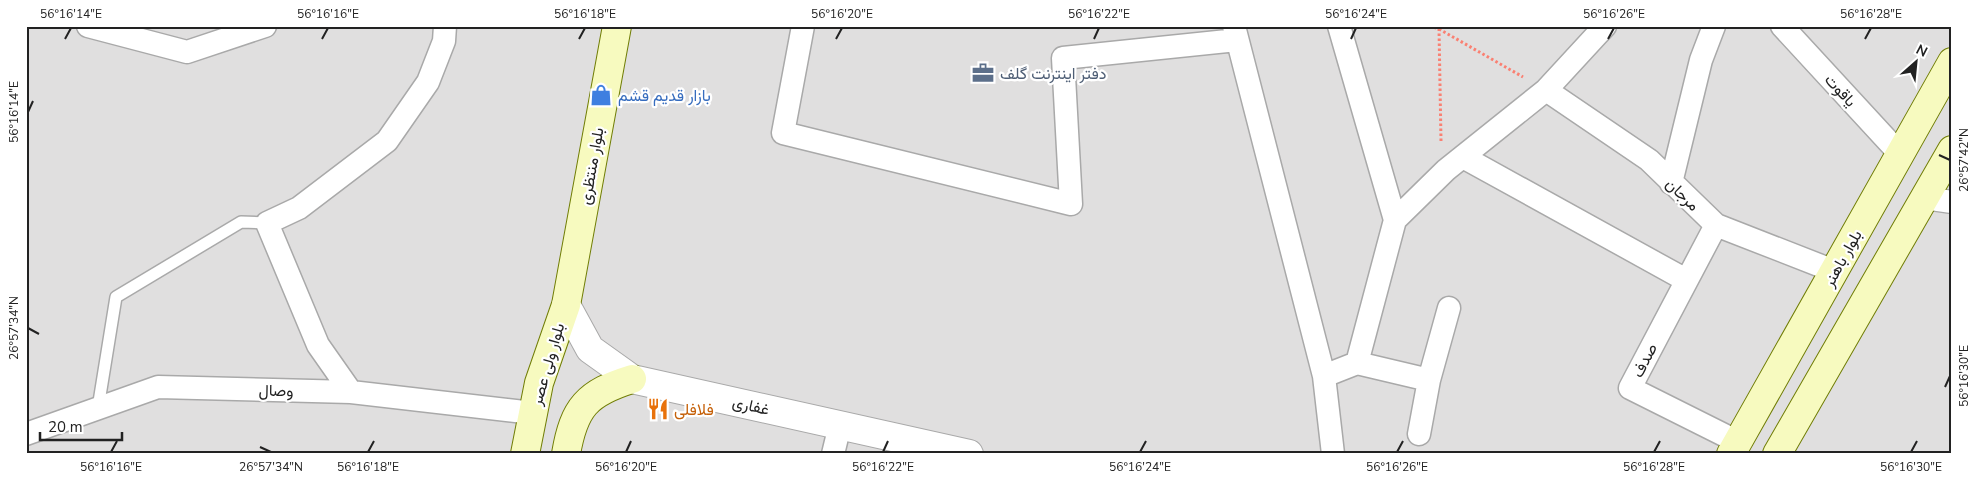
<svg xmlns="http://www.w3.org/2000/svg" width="1978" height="480" font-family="'Nunito Sans',Vazirmatn,sans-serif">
<rect width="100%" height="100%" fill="#f2efe9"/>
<path fill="#e0dfdf" d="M26 26H1952V454H26Z"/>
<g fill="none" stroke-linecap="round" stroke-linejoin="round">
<g stroke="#a9a9a9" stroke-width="14">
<path id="service" d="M98 408 116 297 241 222 267 223"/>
</g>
<g stroke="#a9a9a9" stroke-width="25">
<path id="minor" d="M88 26 187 52 265 26
M803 26 783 133 1071 204 1063 58 1237 40
M1234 26 1324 376 1333 454
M1782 26 1900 154
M1546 90 1649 160 1716 225 1834 271
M1463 157 1686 280
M1671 183 1701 60 1714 26
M1924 198 1952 202
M1395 220 1446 170 1546 90 1605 26
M1716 225 1630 388 1738 442
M1357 363 1429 380
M1324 376 1357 363 1395 220 1339 26
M351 392 318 345 267 223 299 208 387 141 428 82 444 41 445 26
M26 434 158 387 351 392 533 413
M1419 434 1429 380 1449 308
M833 454 840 425"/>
</g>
<g stroke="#a9a9a9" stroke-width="30">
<path id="tertiary" d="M566 305 590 349 632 379 969 454"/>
</g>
<g stroke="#707d05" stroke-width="30">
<path id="secondary" d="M525 454 539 383 566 305 617 26
M566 454C574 407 587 393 632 379
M1731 454 1952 62
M1777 454 1952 150"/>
</g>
<path stroke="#fa8072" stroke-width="3" stroke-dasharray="2.5 2.5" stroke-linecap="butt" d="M1429 26 1439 29 1441 141
M1439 29 1523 77"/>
<use href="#service" stroke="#fff" stroke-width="11"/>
<use href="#minor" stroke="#fff" stroke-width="22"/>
<use href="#tertiary" stroke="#fff" stroke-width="28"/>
<use href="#secondary" stroke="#f7fabf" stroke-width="28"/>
</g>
<path fill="none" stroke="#222" stroke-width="2" d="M65 39 71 28M322 39 328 28M579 39 585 28M836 39 842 28M1094 39 1099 28M1351 39 1356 28M1608 39 1614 28M1865 39 1871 28M28 112 33 101M1939 155 1950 160M28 328 39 334M1945 387 1950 376M260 447 271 452M111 452 117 441M368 452 374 441M626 452 631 441M883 452 888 441M1140 452 1146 441M1397 452 1403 441M1654 452 1660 441M1911 452 1917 441"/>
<defs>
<g id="office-bare" transform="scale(1.725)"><path d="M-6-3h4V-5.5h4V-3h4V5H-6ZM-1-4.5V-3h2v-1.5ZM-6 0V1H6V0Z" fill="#5c6f8a" stroke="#fff" stroke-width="2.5" paint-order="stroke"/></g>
<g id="shop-bare" transform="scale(1.725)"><path d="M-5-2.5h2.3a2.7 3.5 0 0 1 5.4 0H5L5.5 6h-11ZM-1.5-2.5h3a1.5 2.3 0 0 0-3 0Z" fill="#3f7fe0" stroke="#fff" stroke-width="2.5" paint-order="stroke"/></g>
<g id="restaurant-bare" transform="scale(1.725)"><path d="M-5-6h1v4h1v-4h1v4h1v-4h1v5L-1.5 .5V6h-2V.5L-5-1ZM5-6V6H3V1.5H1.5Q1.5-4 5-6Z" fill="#e8710a" stroke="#fff" stroke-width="2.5" paint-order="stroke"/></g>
</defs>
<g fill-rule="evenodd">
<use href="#office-bare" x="983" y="73"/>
<use href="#shop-bare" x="601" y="95"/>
<use href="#restaurant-bare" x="658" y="409"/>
</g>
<g text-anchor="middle" stroke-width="4.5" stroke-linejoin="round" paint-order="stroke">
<g font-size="16" fill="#4e5e75" stroke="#fff" text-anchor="start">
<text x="1000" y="79">دفتر اینترنت گلف</text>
</g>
<g font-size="16" fill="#222" stroke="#fff">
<text transform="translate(1841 90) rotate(47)" y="6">یاقوت</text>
<text transform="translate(591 166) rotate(-80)" y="6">بلوار منتظری</text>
<text transform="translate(1683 194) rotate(44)" y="6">مرجان</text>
<text transform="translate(1842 258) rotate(-61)" y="6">بلوار باهنر</text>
<text transform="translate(1644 360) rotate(-63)" y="6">صدف</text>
<text transform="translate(547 364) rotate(-74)" y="6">بلوار ولی عصر</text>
<text transform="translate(276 390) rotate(1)" y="6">وصال</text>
<text transform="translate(751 405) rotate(13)" y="6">غفاری</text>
</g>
<g font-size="16" fill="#366cbe" stroke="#fff" text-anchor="start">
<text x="618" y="101">بازار قدیم قشم</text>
</g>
<g font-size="16" fill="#c56008" stroke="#fff" text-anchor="start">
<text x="674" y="415">فلافلی</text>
</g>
</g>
<rect width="1978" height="480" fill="none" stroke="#ffffff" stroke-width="55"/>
<g transform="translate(1916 62) rotate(27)" stroke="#ffffff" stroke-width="4" paint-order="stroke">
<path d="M0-4L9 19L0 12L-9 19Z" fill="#222222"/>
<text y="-8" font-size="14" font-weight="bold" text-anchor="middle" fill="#222222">N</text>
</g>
<path d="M40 432v8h82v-8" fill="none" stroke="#222222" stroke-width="2.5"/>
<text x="48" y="432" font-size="15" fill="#222222" stroke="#ffffff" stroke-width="4" paint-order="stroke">20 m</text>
<rect x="28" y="28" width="1922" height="424" fill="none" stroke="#222" stroke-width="2"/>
<g font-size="12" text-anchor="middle" fill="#222">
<text x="71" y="18">56°16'14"E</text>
<text x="328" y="18">56°16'16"E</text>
<text x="585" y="18">56°16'18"E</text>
<text x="842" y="18">56°16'20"E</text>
<text x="1099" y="18">56°16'22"E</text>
<text x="1356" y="18">56°16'24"E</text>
<text x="1614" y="18">56°16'26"E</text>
<text x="1871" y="18">56°16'28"E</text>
<text transform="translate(14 112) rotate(-90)" y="4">56°16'14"E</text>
<text transform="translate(1964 160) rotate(-90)" y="4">26°57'42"N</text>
<text transform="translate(14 328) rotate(-90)" y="4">26°57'34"N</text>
<text transform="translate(1964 376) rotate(-90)" y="4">56°16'30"E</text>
<text x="111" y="471">56°16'16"E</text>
<text x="271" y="471">26°57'34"N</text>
<text x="368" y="471">56°16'18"E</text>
<text x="626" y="471">56°16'20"E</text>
<text x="883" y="471">56°16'22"E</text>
<text x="1140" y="471">56°16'24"E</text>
<text x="1397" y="471">56°16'26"E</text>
<text x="1654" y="471">56°16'28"E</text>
<text x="1911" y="471">56°16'30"E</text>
</g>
</svg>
